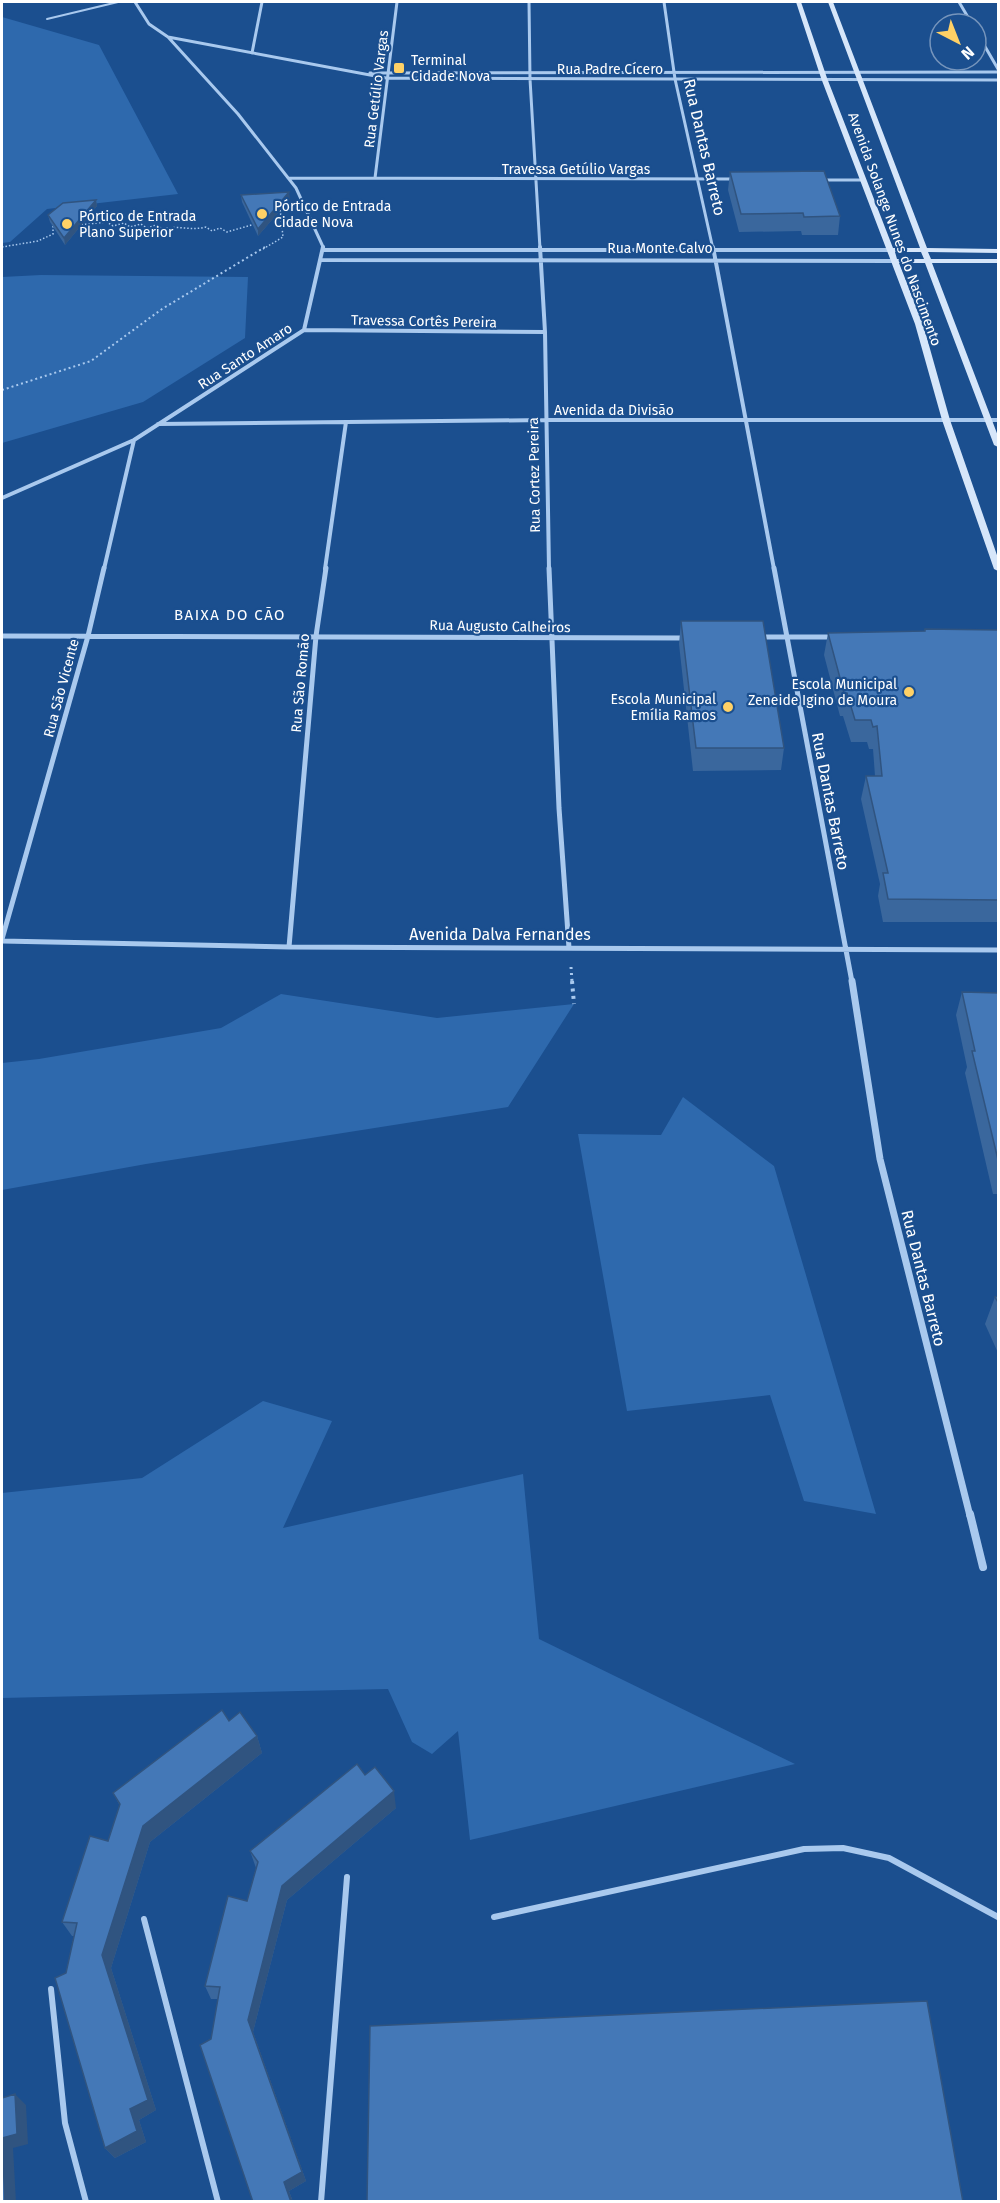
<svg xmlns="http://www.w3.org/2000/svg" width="1000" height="2203" font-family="'Fira Sans',sans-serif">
<rect width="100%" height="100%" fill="#1b4f8f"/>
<path fill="#2e69ad" d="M2 17 99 45 178 194 47 209 10 242 2 243Z
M41 275 248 277 245 338 143 402 2 443V277Z
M281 994 437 1018 574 1004 508 1107 146 1164 2 1190V1063L39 1059 221 1028Z
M683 1097 774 1166 876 1514 804 1501 770 1395 627 1411 578 1134 661 1135Z
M263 1401 332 1421 283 1528 523 1474 539 1639 795 1764 470 1840 458 1731 432 1754 412 1742 388 1689 2 1698V1493L142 1478Z"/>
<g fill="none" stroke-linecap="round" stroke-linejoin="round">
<path stroke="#a9c9ee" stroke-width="1.5" stroke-dasharray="1.5 2" stroke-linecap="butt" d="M78 225 107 222 113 226 124 223 130 227 141 224 147 228 156 225 163 229C178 225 191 231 206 227L212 231 220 228 227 232 255 224
M2 247 38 241 53 234V225H56
M263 249 283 237 280 208"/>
<path stroke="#a9c9ee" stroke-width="2" stroke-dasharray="2 3" stroke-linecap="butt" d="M2 390 91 361 162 309 265 247"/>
<path stroke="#a9c9ee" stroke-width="3" stroke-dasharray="2 4" stroke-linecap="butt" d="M571 967 572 982"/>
<path stroke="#a9c9ee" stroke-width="4" stroke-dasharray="3 4.5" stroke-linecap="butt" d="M572 981 574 1004"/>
<path stroke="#a9c9ee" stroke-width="2" d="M47 19 118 2"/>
<path stroke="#a9c9ee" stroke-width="6" d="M494 1917 804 1849 843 1848 889 1858 998 1917
M144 1919 218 2202
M51 1989 65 2123 86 2202
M321 2202 347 1877"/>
<path stroke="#a9c9ee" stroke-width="3" d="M135 2 149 24 168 37 238 114 296 188 324 249
M529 2 530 79 540 249
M664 2 675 79 713 249
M959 2 972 24
M976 31 998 69
M168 37 386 78 998 80
M252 53 262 2
M370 73 998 72
M288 178 735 179
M375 178 397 2
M820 180H864"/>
<path stroke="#a9c9ee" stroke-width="4" d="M540 247 545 332 549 569
M713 247 774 569
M324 250H890
M322 260 894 261
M304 330 545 332
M158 424 545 420H998
M2 498 134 440 304 330 323 247
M104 569 134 440
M325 569 346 422"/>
<path stroke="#a9c9ee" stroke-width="5" d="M549 568 559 808 569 948
M774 568 852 982
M2 636 685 638
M758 637H835
M2 939 88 636 104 568
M2 941 289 947 998 950
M289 947 316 636 326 568"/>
<path stroke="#a9c9ee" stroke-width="7" d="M852 981 880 1159 970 1516"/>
<path stroke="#a9c9ee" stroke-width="8" d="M970 1514 983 1567"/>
<path fill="#d6e6fa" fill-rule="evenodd" d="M796 2H801L827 78 893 248H920L828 2H833L927 248 998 249V253L928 252 931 259H998V263H932L998 436V447L994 445 925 263H899L923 324 950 420 998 558V571L994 569 942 420 915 324 821 78ZM895 252H921L924 259H897Z"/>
</g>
<path fill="#3a679d" d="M730 172 840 216 838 235H802L801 231 739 232 728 190Z
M241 195 290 199 258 236 242 202Z
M96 200 97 206 65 245 50 222 48 215Z
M681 621 784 748 781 770 693 771 679 644Z
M925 629 999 630V922H883L878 896 880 884 861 799 866 776H875L873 749H869L867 742H851L843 716H840L824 655 828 633 924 631Z
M962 992 999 993V1194H993L965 1073 967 1067 956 1015Z
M999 1296V1355L985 1324 995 1297Z
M229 1721 257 1736 262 1753 150 1842 111 1968 156 2110 139 2120 146 2142 115 2158 105 2148 66 1973 74 1936H72L62 1922 108 1841 120 1806 113 1793Z
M365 1775 396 1808 287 1900 253 2032 306 2181 289 2191 293 2202H253L211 2039 218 1999H211L205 1986 247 1901 256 1868 250 1851Z"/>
<path fill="#305480" d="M289 192 290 199 258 236V229Z
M96 200 97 206 65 245 64 238Z
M257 1736 262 1753 150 1842 111 1968 156 2110 139 2120 146 2142 115 2158 105 2148 130 2109 102 1955 143 1826Z
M394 1791 396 1808 287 1900 253 2032 306 2181 289 2191 293 2202H291L284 2182 248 2020 282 1886Z
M15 2094 26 2105 28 2144 13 2148 16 2202H5L2 2138Z"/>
<path fill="#4478b7" stroke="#305480" stroke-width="1.5" d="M824 171 840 216 804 217 803 213 741 214 730 172Z
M289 192 258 229 241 195Z
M96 200 64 238 48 215 63 203Z
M681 621H763L784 748H696Z
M925 629 999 630V900L888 899 883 873H888L866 776H882L877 726 873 727 871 720H855L847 693H844L828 633 925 631Z
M962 992 999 993V1164L972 1051H975Z
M999 1296V1304L995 1297Z
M222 1710 229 1721 240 1712 257 1736 143 1826 102 1955 148 2100 130 2109 137 2131 105 2148 55 1978 66 1973 77 1923 62 1922 90 1836 108 1841 120 1804 113 1793Z
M357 1764 365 1775 375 1767 394 1791 282 1886 248 2020 302 2172 284 2182 291 2202H253L200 2045 211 2039 220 1987 205 1986 228 1896 247 1901 258 1862 250 1851Z
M927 2001 963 2202H367L370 2026Z
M15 2094 17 2134 2 2138 5 2202H2V2098Z"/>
<g fill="#ffd166" stroke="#1b4f8f" stroke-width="2">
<rect x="393" y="62" width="12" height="12" rx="3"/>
<circle cx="262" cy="214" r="6"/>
<circle cx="67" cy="224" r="6"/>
<circle cx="909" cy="692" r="6"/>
<circle cx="728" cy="707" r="6"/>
</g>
<g text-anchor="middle" stroke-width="4.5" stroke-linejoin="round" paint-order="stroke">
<g font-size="14" fill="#fff" stroke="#1b4f8f" text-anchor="start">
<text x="411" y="65">Terminal<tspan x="411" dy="16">Cidade Nova</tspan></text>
<text x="274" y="211">Pórtico de Entrada<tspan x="274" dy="16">Cidade Nova</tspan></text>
<text x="79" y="221">Pórtico de Entrada<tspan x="79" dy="16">Plano Superior</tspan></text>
<text x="897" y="689" text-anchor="end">Escola Municipal<tspan x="897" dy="16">Zeneide Igino de Moura</tspan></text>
<text x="716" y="704" text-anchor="end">Escola Municipal<tspan x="716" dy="16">Emília Ramos</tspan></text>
</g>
<g font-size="14" fill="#fff" stroke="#1b4f8f">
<text x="610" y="74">Rua Padre Cícero</text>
<text transform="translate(376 89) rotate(-83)" y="5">Rua Getúlio Vargas</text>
<text x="576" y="174">Travessa Getúlio Vargas</text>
<text transform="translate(895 229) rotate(70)" y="5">Avenida Solange Nunes do Nascimento</text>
<text x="660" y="253">Rua Monte Calvo</text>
<text transform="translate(424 321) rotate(1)" y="5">Travessa Cortês Pereira</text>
<text transform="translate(245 356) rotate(-33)" y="5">Rua Santo Amaro</text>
<text x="614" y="415">Avenida da Divisão</text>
<text transform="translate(534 475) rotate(-91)" y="5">Rua Cortez Pereira</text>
<text transform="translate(500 626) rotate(1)" y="5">Rua Augusto Calheiros</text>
<text transform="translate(300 683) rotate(-85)" y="5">Rua São Romão</text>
<text transform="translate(61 688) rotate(-75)" y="5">Rua São Vicente</text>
</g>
<g font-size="15" letter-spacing="1.5" fill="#fff" stroke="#1b4f8f">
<text x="230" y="620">BAIXA DO CÃO</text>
</g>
<g font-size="16" fill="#fff" stroke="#1b4f8f">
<text transform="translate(705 147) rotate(77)" y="6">Rua Dantas Barreto</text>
<text transform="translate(831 801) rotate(79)" y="6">Rua Dantas Barreto</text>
<text x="500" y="940">Avenida Dalva Fernandes</text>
<text transform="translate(924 1278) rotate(76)" y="6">Rua Dantas Barreto</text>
</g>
</g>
<rect width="1000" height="2203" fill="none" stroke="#ffffff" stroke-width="6"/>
<g transform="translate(958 42) rotate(138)"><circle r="28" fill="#1b4f8f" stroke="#7695bc" stroke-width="1.5"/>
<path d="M0-4.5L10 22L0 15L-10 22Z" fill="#ffd166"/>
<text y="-9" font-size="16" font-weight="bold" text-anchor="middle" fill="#ffffff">N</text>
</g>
</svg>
